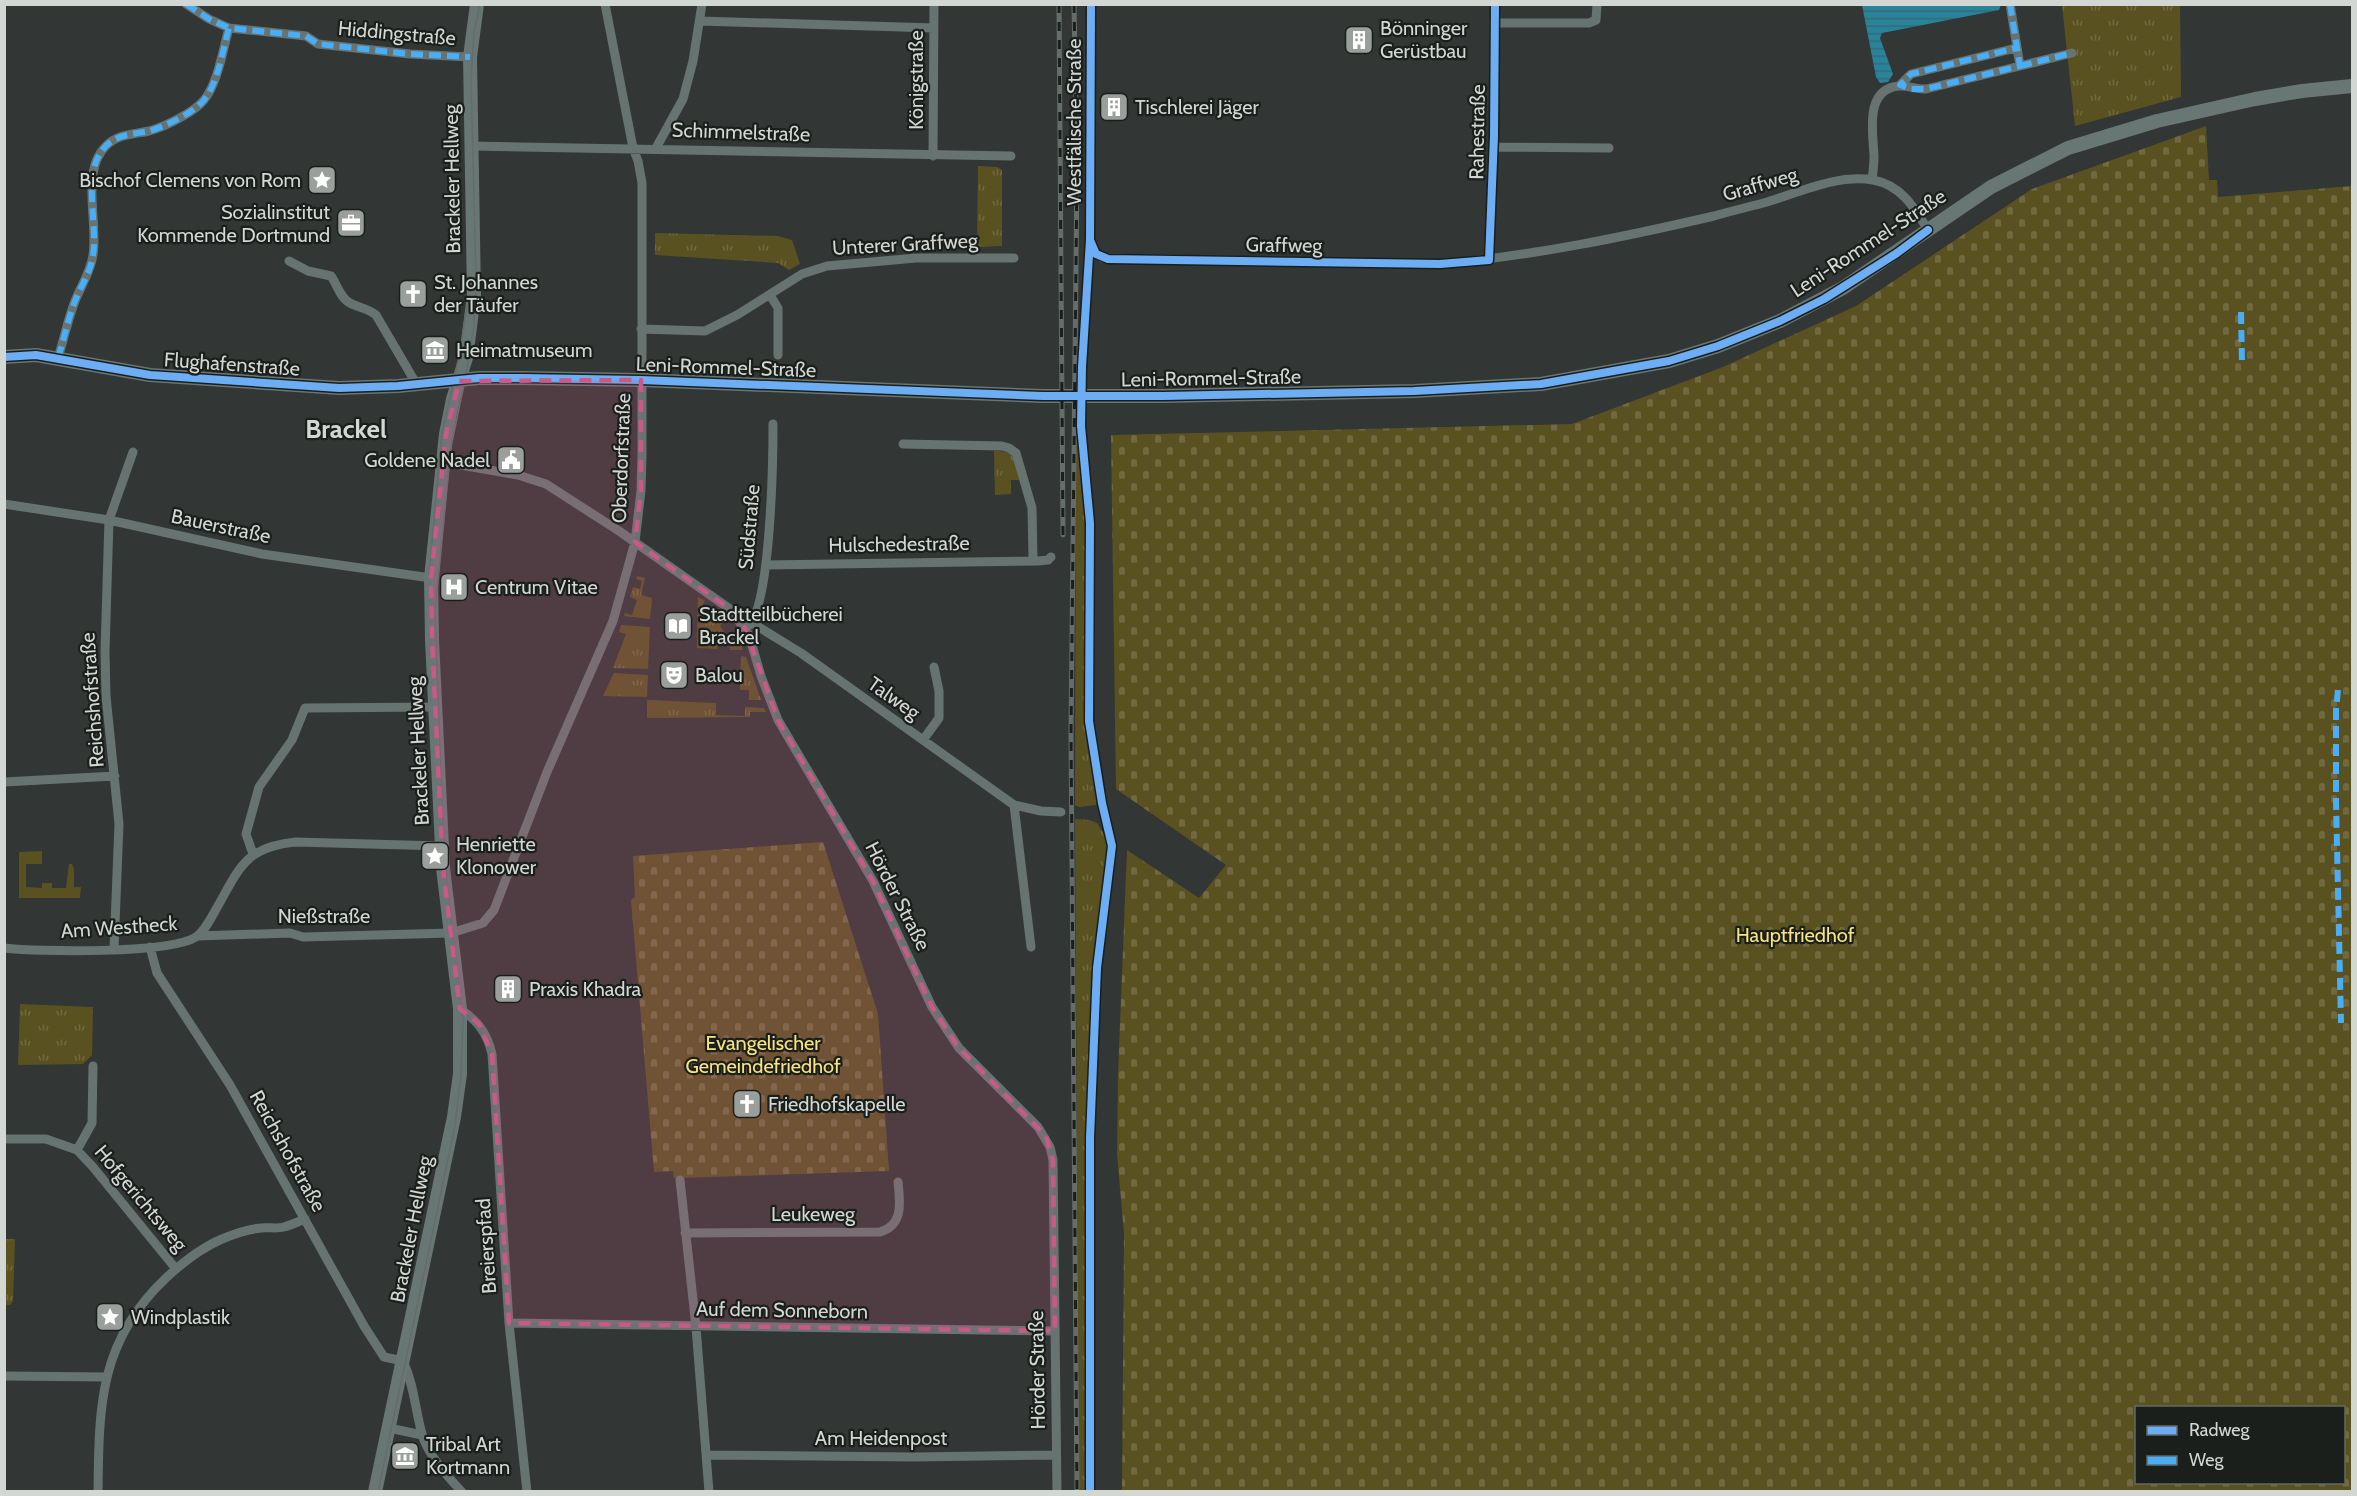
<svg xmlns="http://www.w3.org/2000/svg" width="2357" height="1496" font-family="Cabin,sans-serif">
<defs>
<pattern id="grass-tufts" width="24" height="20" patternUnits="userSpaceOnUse" patternTransform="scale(1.5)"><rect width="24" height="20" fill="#5a5121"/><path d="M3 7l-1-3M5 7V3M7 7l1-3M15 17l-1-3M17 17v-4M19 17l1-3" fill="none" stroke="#716940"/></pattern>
<pattern id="cemetery-stones" width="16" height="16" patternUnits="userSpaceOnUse" patternTransform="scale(1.5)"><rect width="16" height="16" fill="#5a5121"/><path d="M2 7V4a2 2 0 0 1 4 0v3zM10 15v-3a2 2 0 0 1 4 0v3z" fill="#716940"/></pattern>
<pattern id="water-rules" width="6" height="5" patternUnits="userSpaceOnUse" patternTransform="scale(1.5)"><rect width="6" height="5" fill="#2a8399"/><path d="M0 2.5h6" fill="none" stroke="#316c7a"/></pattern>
</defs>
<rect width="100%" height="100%" fill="#323634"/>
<path fill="url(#grass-tufts)" d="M2062 5H2180L2181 97 2075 126Z
M978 166 997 167 1002 170V246L977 247Z
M655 233 778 236 792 240 800 264 789 270 778 263 655 255Z
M1076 426H1079L1087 515 1086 719 1098 798 1096 805 1079 807 1075 805Z
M994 451C1017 450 1014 461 1019 480H1011V494L995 495Z
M637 576 645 578 641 595 652 598 650 619 624 616 625 613 632 615 637 600 630 597 633 587 640 589 642 581 636 579Z
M698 597 705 601 701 608 712 617 717 611 725 619 720 626 733 644 740 641 743 650H730L729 641H718L717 649 697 648Z
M621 625 650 627 648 669 613 668 626 634 619 632Z
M741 656 746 657 761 700H749V690H740Z
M614 673 648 675 647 697 603 696Z
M647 700 716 703V715L745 716V707L764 708 766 712H750V717L647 718Z
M1075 819 1089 820 1097 823 1104 834 1109 851V865L1101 908 1094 975 1087 1161 1088 1492 1079 1491Z
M20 1004 93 1007 92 1055 83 1064 18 1065Z
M5 1239H15L13 1301 10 1305H5Z"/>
<path fill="url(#cemetery-stones)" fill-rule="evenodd" d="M2206 126 2209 180H2217L2218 197 2352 186V1491H1122L1124 1233 1117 1154 1118 1074 1127 850 1199 898 1226 865 1116 789 1111 435 1572 424 1723 367 1856 306 2032 189ZM2136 1408H2344V1482H2136Z
M823 842 878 1014 889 1171 680 1178H674L673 1171 654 1172 631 900 635 897 633 856Z"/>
<path fill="#5a5121" d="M42 851V864H26V887L42 888V883H52V888H66L69 864H72L74 869V887H81L80 898H19V852Z"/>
<path fill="url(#water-rules)" d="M1862 5V4L2001 5 1999 10 1882 33 1880 38 1893 74 1888 82 1880 83 1876 77Z"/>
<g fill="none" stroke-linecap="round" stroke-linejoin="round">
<path stroke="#677371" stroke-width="9" d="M186 4 209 19 229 28
M1091 4 1090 240 1096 254 1102 258 1440 264C1532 256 1624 237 1714 216 1731 211 1749 207 1767 202 1800 192 1838 174 1873 180 1901 185 1914 207 1928 230
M700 21 934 28
M1494 23H1589L1596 20 1597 4
M2020 66 2072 53
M1900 85 1911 74 2016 48
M471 146 1011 156
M1494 147 1609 148
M656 148 683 99 693 61 702 4
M933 156 934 4
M1872 179C1873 172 1874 164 1874 156 1873 133 1864 89 1899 86 1908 85 1916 90 1926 89L2020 66 2010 4
M1489 260 1494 136 1495 4
M289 261 308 271 331 276C337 284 340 298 350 303 359 308 368 308 376 315L417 385
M770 295 778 308V355
M641 329 705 331 737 315 802 274 827 266 916 258H1014
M58 358C64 339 68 319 75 301 81 286 91 271 93 255 98 226 83 177 101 152 113 134 130 135 149 131 164 127 195 112 204 100 218 83 223 49 229 28L306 36 318 44 410 54 470 57
M903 444 1002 446 1009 448 1016 453 1032 508 1033 559
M461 465 518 475 546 484 619 531 730 609 749 635 761 676 778 720 873 881 932 1007 959 1048 1038 1127 1050 1147 1053 1160 1057 1492
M4 504 109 520 262 554 431 578
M766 565 1038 561 1048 560 1051 557
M752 623 801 653 1014 805 1041 811 1061 812
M747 627C771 610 773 458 773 424
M923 740 939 718V691L934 667
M4 782 115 776
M1014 805 1031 947
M253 854 246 834 259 787 292 740 305 708 436 707
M198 936 290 933 303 937 451 933 483 923 494 910 547 772 613 621 635 542 641 491 642 456V183L638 161 633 148 605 4
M150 947 157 973 230 1085 364 1326 384 1357 403 1361C414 1384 415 1409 422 1434 428 1455 447 1476 462 1492
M4 948C39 952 169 954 196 937 204 932 210 920 215 911 239 870 243 847 296 842L442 846
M114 949 119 824 106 696 105 651 109 520 133 452
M460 1009C478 1021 487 1033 492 1054L509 1323 527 1492
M4 1139H46L77 1150 93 1167 176 1269
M77 1150 92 1123 93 1066
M680 1180 696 1327 709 1492
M685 1233 880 1232C904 1225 900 1202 898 1182
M509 1323 1055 1331
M4 1376 106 1377
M389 1428 422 1435
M706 1455 914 1457 1056 1455
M98 1492C99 1406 99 1341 166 1278 182 1263 201 1248 222 1239 234 1234 248 1229 261 1228 269 1227 277 1229 284 1227 291 1225 298 1222 305 1219"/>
<path stroke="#687674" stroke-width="14" d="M4 357 36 355 150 375 339 388 398 386 479 378H524L641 380 1043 396H1164L1414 391 1541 384 1669 361 1718 346 1780 321 1843 288 1991 187 2068 148 2157 121 2255 99 2302 91 2352 86
M375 1492 454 1117 460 1074V1009L443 868 432 640 431 578 446 434 453 399 466 358 474 295 470 57 477 4"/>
<path stroke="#656d6b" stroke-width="1.5" d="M429 574 442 433 460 352 467 304
M378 1492 455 1126 461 1074 463 1020 447 884 443 826 435 612 451 447 465 380 474 324 476 279 471 78 474 33 480 4"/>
<g stroke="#656d6b" stroke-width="5">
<path id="rail" d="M1059 4 1063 535
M1074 4 1077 171 1071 733 1077 1492"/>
</g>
<use href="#rail" stroke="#1a1f1c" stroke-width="3" stroke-dasharray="9" stroke-linecap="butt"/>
<path stroke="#49aef6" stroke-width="6" stroke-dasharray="12 6" stroke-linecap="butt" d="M186 4 209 19 229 28
M2010 4 2020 66 1926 89H1911L1900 85 1911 74 2016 48
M2020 66 2072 53
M2241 312 2242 363
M58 358C64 339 68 319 75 301 81 286 91 271 93 255 98 226 83 177 101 152 113 134 130 135 149 131 164 127 195 112 204 100 218 83 223 49 229 28L306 36 318 44 410 54 470 57
M2338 690 2336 709V801L2341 1023"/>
<g stroke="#1a1f1c" stroke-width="11">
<path id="cycleway" d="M1090 240 1096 254 1108 259 1440 264 1489 260 1494 136 1495 4
M4 357 36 355 150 375 339 388 398 386 479 378H524L641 380 1043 396H1164L1414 391 1541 384 1669 361 1718 346 1780 321 1824 299 1897 253 1928 230
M1090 1492V1138L1097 968 1112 846 1102 803 1089 721 1090 523 1081 426 1082 367 1090 240 1091 4"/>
</g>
<use href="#cycleway" stroke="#6dadf4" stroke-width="8"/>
</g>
<path fill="#c85b85" fill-opacity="0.2" stroke="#c85b85" stroke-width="4.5" stroke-dasharray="12 8" stroke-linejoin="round" d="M641 380V491L635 542 730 609 745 628 778 720 873 881 932 1007 959 1048 1046 1136 1053 1160 1055 1331 509 1323 492 1054 479 1024 460 1009 443 868 432 640 431 578 446 434 459 381Z"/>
<defs>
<g id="building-square" transform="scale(1.5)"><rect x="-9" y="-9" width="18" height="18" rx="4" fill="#9a9f9c" stroke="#1a1f1c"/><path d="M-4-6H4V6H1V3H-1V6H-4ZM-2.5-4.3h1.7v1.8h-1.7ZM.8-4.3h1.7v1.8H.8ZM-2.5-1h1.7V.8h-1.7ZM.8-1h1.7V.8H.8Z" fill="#fff"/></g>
<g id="sight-square" transform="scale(1.5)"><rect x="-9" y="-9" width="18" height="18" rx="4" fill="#9a9f9c" stroke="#1a1f1c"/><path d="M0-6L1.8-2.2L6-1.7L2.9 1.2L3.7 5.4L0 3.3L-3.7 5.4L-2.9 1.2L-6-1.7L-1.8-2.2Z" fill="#fff"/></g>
<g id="office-square" transform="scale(1.5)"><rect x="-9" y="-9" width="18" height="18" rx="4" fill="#9a9f9c" stroke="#1a1f1c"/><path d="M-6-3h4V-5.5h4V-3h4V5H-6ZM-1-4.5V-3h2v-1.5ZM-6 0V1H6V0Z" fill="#fff"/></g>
<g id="church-square" transform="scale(1.5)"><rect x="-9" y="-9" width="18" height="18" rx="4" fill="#9a9f9c" stroke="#1a1f1c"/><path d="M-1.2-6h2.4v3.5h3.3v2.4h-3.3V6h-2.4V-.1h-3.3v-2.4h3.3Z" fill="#fff"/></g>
<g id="museum-square" transform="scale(1.5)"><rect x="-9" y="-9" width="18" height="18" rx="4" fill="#9a9f9c" stroke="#1a1f1c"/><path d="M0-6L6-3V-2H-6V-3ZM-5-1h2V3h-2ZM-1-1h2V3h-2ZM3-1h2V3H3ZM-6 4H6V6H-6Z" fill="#fff"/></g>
<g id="civic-square" transform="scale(1.5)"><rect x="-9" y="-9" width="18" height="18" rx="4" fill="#9a9f9c" stroke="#1a1f1c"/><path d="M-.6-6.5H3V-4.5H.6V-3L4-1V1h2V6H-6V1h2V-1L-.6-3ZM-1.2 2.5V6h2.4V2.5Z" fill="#fff"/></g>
<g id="hospital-square" transform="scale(1.5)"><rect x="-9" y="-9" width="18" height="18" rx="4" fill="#9a9f9c" stroke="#1a1f1c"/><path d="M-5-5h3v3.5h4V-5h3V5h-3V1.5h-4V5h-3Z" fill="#fff"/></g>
<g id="library-square" transform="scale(1.5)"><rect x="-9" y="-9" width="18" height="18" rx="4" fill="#9a9f9c" stroke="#1a1f1c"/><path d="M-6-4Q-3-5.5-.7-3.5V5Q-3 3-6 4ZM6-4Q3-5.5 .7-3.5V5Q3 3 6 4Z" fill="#fff"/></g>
<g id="theatre-square" transform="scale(1.5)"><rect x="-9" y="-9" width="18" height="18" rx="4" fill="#9a9f9c" stroke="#1a1f1c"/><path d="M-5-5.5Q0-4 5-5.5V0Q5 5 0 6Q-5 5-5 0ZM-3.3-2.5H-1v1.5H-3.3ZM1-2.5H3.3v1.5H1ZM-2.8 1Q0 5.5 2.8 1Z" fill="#fff"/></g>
</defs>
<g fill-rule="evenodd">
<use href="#building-square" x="1359" y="40"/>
<use href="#building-square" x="1114" y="107"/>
<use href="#sight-square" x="322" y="180"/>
<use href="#office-square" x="351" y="223"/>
<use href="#church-square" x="413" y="294"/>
<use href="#museum-square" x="435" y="350"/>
<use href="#civic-square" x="511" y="460"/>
<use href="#hospital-square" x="454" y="587"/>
<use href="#library-square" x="678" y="626"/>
<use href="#theatre-square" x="674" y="675"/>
<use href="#sight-square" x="435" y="856"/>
<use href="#building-square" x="508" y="989"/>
<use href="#church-square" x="747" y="1104"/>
<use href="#sight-square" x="110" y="1317"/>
<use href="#museum-square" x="405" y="1456"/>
</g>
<g text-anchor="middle" stroke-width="4.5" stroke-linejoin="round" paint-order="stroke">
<g font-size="20" fill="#d2d7d4" stroke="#1a1f1c" text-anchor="start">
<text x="1380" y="35">Bönninger<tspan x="1380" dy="23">Gerüstbau</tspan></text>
<text x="1135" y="114">Tischlerei Jäger</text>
<text x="301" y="187" text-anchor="end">Bischof Clemens von Rom</text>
<text x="330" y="219" text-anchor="end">Sozialinstitut<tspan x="330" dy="23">Kommende Dortmund</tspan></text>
<text x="434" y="289">St. Johannes<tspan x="434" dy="23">der Täufer</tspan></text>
<text x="456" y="357">Heimatmuseum</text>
<text x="490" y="467" text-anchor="end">Goldene Nadel</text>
<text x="475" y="594">Centrum Vitae</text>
<text x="699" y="621">Stadtteilbücherei<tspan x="699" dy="23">Brackel</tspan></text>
<text x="695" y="682">Balou</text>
<text x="456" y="851">Henriette<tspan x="456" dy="23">Klonower</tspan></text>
<text x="529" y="996">Praxis Khadra</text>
<text x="768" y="1111">Friedhofskapelle</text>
<text x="131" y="1324">Windplastik</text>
<text x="426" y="1451">Tribal Art<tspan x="426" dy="23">Kortmann</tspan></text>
</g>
<g font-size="20" fill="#d2d7d4" stroke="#1a1f1c">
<text transform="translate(397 33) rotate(5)" y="7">Hiddingstraße</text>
<text transform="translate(916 80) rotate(-90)" y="7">Königstraße</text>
<text transform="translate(1074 122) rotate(-90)" y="7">Westfälische Straße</text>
<text transform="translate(741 132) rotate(2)" y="7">Schimmelstraße</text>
<text transform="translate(1477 132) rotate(-89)" y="7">Rahestraße</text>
<text transform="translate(452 179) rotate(-91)" y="7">Brackeler Hellweg</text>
<text transform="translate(1760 184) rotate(-16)" y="7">Graffweg</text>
<text transform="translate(1868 243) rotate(-33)" y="7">Leni-Rommel-Straße</text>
<text transform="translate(905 244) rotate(-3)" y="7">Unterer Graffweg</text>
<text transform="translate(1284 245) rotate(1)" y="7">Graffweg</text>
<text transform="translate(232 364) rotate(4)" y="7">Flughafenstraße</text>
<text transform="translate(726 367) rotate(2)" y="7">Leni-Rommel-Straße</text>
<text transform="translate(1211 378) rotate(-1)" y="7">Leni-Rommel-Straße</text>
<text transform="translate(621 458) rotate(-88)" y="7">Oberdorfstraße</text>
<text transform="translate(221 526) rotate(12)" y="7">Bauerstraße</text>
<text transform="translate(749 527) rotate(-85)" y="7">Südstraße</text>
<text transform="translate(899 544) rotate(-1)" y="7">Hulschedestraße</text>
<text transform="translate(894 698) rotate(35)" y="7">Talweg</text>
<text transform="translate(92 700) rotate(-94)" y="7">Reichshofstraße</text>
<text transform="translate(418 751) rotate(-93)" y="7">Brackeler Hellweg</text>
<text transform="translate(898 896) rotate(63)" y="7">Hörder Straße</text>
<text x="324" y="923">Nießstraße</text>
<text transform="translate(119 927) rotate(-4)" y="7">Am Westheck</text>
<text transform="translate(288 1151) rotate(61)" y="7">Reichshofstraße</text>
<text transform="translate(141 1198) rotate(50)" y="7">Hofgerichtsweg</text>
<text x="813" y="1221">Leukeweg</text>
<text transform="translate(411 1229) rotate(-79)" y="7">Brackeler Hellweg</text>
<text transform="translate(486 1246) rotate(-94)" y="7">Breierspfad</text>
<text transform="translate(782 1310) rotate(1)" y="7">Auf dem Sonneborn</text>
<text transform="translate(1037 1370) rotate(-91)" y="7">Hörder Straße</text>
<text x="881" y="1445">Am Heidenpost</text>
</g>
<g font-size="20" fill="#f9e37e" stroke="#1a1f1c">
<text x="1795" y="942">Hauptfriedhof</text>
<text x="763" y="1050">Evangelischer<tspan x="763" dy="23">Gemeindefriedhof</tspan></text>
</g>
<g font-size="26" font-weight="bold" fill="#d2d7d4" stroke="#1a1f1c">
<text x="346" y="438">Brackel</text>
</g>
</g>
<rect width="2357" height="1496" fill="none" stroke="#d2d7d4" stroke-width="12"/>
<rect x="2135" y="1406" width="210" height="78" fill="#1a1f1c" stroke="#646966" stroke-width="1.5"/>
<rect x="2147" y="1426" width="30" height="9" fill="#6dadf4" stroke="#646966" stroke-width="1.5"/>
<text x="2189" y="1436" font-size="18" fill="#d2d7d4">Radweg</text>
<rect x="2147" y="1456" width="30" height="9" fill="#49aef6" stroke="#646966" stroke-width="1.5"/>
<text x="2189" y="1466" font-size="18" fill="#d2d7d4">Weg</text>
</svg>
